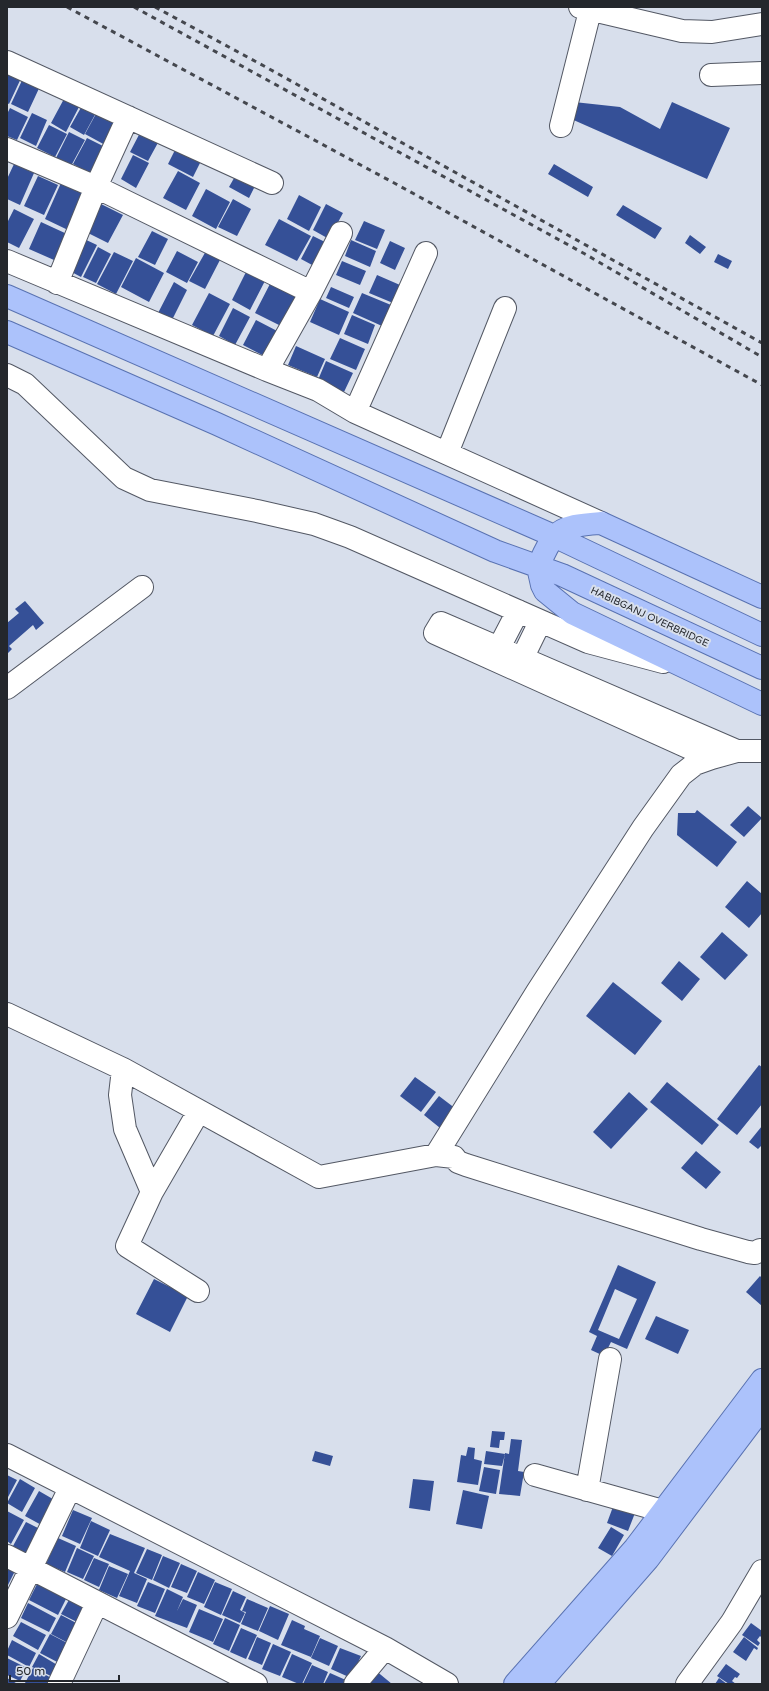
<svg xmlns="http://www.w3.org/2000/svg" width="769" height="1691" font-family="'Varela Round',sans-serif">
<rect width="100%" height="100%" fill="#d8dfec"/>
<path fill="#355097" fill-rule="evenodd" d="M7 69 23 74 9 104 7 103Z
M25 74 42 82 28 112 11 104Z
M65 97 80 105 66 132 51 123Z
M574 102 620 107 660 129 672 102 730 128 707 179 569 118Z
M83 104 97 111 84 135 70 127Z
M10 108 28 117 17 140 7 136V114Z
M98 110 120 121 107 146 85 134Z
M32 113 47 120 36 146 20 138Z
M49 125 67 134 55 157 37 148Z
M142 129 160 139 148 161 130 152Z
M69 132 85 140 71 166 56 158Z
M87 138 107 148 93 175 73 164Z
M177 146 202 159 193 177 168 164Z
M133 155 149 163 136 188 121 179Z
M14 164 34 173 20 205 7 199V179Z
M554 164 593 187 588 197 548 174Z
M178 171 200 183 186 210 163 198Z
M238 171 257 182 249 198 229 187Z
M38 176 58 185 44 215 24 206Z
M61 183 84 193 68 230 45 219Z
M206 189 230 202 216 229 192 216Z
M299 195 321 207 309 231 287 219Z
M233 199 251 209 237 236 218 227Z
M101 204 123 215 108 243 86 232Z
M326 204 343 213 329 239 313 230Z
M623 205 662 228 655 239 616 215Z
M14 209 34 219 19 248 7 242V223Z
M279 219 311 236 297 261 265 245Z
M364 221 385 230 377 249 355 240Z
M41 222 67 234 54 260 29 249Z
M152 231 168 239 155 265 138 257Z
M690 235 706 247 700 254 685 243Z
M313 236 327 243 314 266 301 259Z
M82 238 97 245 81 277 66 269Z
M351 240 376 251 370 267 345 256Z
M390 241 405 248 395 270 380 263Z
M98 247 111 254 96 283 83 277Z
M177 251 198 262 187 283 166 272Z
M206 251 221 258 205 289 189 281Z
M114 252 133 261 116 294 97 284Z
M718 254 732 261 728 269 714 262Z
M136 258 164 273 149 302 121 287Z
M342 261 366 271 360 285 336 275Z
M248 268 267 277 250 310 232 300Z
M377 275 400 285 393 303 369 293Z
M272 280 297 294 281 326 255 313Z
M174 282 187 290 171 322 157 315Z
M331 287 354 297 349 308 326 298Z
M209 293 230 304 213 336 192 325Z
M362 293 391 305 382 326 353 313Z
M320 299 349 312 339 335 310 322Z
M233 308 250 317 235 345 219 336Z
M352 315 375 325 368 344 344 334Z
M256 320 281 333 268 358 243 345Z
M340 338 365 349 356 370 330 359Z
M296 346 325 359 317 377 288 365Z
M326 361 353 373 344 392 318 380Z
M25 601 44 623 36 630 33 625 9 646 12 649 7 654V623L19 613 15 609Z
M748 806 762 818 744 837 730 825Z
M697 810 737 842 717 867 677 835 678 813H695Z
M747 881 762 894V913L749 928 725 907Z
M722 932 748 955 725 980 700 957Z
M679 961 700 979 682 1001 661 983Z
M613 982 662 1021 635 1055 586 1016Z
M759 1065 762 1067V1104L737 1135 717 1119Z
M415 1077 436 1092 421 1112 400 1096Z
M667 1082 719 1125 702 1145 650 1102Z
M629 1092 648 1109 611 1149 593 1132Z
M439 1096 460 1112 445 1132 424 1115Z
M762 1126V1145L758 1149 749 1142Z
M696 1151 721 1172 706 1189 681 1168Z
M618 1265 656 1282 627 1349 611 1342 604 1356 591 1350 597 1336 589 1332ZM615 1289 637 1299 619 1339 598 1330Z
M760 1276 762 1278V1306L746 1292Z
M154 1279 188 1296 170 1332 136 1314Z
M656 1316 689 1330 678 1354 645 1339Z
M492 1431 505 1432 504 1440H500L499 1448 490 1447Z
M511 1439 522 1440 518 1471 524 1472 520 1496 499 1494 505 1453 509 1454Z
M468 1447 475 1448 474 1459 482 1461 478 1485 457 1482 461 1455 466 1456Z
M315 1451 333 1456 330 1466 312 1461Z
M486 1451 505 1454 502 1466 484 1464Z
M484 1467 500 1470 496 1494 479 1491Z
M7 1475 17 1480 7 1499Z
M20 1479 35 1488 22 1512 7 1503Z
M413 1479 434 1481 430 1511 409 1508Z
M463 1490 489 1496 482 1529 456 1524Z
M39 1491 58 1502 45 1527 25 1516Z
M614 1504 635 1513 628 1531 607 1523Z
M73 1510 92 1518 80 1544 62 1536Z
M7 1511 24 1520 11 1544 7 1541Z
M91 1521 110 1530 98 1556 80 1548Z
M26 1522 44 1531 30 1556 13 1546Z
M611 1527 624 1535 612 1556 598 1548Z
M110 1534 145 1548 134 1573 147 1579 137 1603 119 1596 130 1571 99 1557Z
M58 1538 76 1546 65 1572 46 1564Z
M77 1548 94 1556 83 1579 67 1572Z
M147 1549 162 1555 152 1580 136 1573Z
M163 1556 180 1563 169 1588 153 1580Z
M94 1558 109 1564 99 1587 84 1580Z
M7 1564 16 1569 8 1585 7 1584Z
M181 1564 197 1571 187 1593 171 1587Z
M109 1566 128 1574 117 1598 99 1590Z
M198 1572 215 1580 204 1604 187 1597Z
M38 1582 67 1597 58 1615 29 1600Z
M148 1582 165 1589 155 1613 137 1606Z
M215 1582 232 1589 221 1615 204 1607Z
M167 1589 183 1597 177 1611 183 1599 197 1605 187 1628 155 1616Z
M233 1591 246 1597 240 1610 245 1613 240 1623 222 1615Z
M70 1598 90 1608 81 1624 61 1614Z
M247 1599 268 1608 258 1631 241 1624 246 1612 242 1611Z
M28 1603 56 1618 49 1632 21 1618Z
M270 1606 289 1614 278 1640 259 1631Z
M199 1609 223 1619 213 1642 189 1632Z
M61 1615 82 1626 72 1645 51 1634Z
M225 1618 240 1625 229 1651 213 1644Z
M292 1620 305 1626 304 1629 320 1636 311 1657 281 1645Z
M21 1622 46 1635 38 1650 13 1636Z
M751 1623 762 1631V1638L760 1636 757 1640 760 1643 758 1646 742 1635Z
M241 1628 257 1635 246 1659 230 1652Z
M50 1634 71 1645 61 1664 40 1653Z
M257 1637 271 1643 262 1665 248 1659Z
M744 1637 758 1648 757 1650 754 1648 746 1661 733 1652Z
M320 1638 338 1646 329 1666 311 1658Z
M12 1640 36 1653 29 1667 7 1655V1651Z
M273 1644 291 1652 280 1676 262 1669Z
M340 1648 361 1656 351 1678 331 1669Z
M39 1654 59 1666 53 1677 32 1667Z
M292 1654 312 1663 302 1684H299L282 1677Z
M7 1658 27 1668 20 1681 7 1675Z
M726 1664 740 1674 737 1678 735 1677 732 1681 736 1684H729L717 1676Z
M312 1665 328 1672 323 1684H303Z
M33 1668 55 1680 53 1684 25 1683Z
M375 1670 392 1684H364Z
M330 1673 348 1681 347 1684H324Z
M7 1678 16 1683V1684H7Z
M719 1678 727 1684H715Z"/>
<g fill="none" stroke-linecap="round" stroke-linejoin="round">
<g stroke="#535864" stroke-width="24">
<path id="minor" d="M580 7 682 31 712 32 762 24
M7 62 272 183
M711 75 762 73
M561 126 591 7
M7 149 96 187 311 292
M7 261 267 370 318 390 355 412 601 523
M57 283 96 187 128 117
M267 370 311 292 341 233
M7 375 25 384 124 478 150 490 257 511 314 524 350 537 588 642 663 662
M355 412 426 253
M447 453 505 308
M493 659 518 611
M517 669 540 622
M7 688 142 587
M712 758 435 633 441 623 737 751
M7 1014 123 1069 319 1177 436 1155 454 1157 458 1162 466 1165 701 1239 748 1252 755 1253 760 1250
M123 1069 120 1095 125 1129 152 1192
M436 1155 537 992 643 828 681 775 695 764 712 758 737 751H762
M198 1291 127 1246 152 1192 199 1111
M7 1455 385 1648 447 1684
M535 1475 663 1511
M587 1490 610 1359
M7 1556 256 1684
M7 1617 70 1488
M59 1684 97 1603
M355 1684 385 1648
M687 1684 732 1622 762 1571"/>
</g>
<g stroke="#5972b1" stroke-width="24">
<path id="major" d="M7 296 554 536 762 635
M7 332 217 424 495 551 562 575 762 668
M762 597 601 523C586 524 564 525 554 537 547 545 542 558 538 567L542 585 545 591 572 613 762 704
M515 1684 635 1548 762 1380
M539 1684 648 1559 762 1408"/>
</g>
<use href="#minor" stroke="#fff" stroke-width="22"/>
<use href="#major" stroke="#acc2fb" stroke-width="22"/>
<path stroke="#44474e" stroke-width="3" stroke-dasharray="5 5" stroke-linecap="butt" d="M67 7 396 184 762 385
M134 7 585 254 762 357
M155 7 264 66 762 343"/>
</g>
<g text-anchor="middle" stroke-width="4" stroke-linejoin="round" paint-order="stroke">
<g font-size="10" fill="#24272c" stroke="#d8dfec">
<text transform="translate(650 616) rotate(25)" y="4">HABIBGANJ OVERBRIDGE</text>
</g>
</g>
<rect width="769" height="1691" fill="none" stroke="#24272c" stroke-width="16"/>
<path d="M10 1675v6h109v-6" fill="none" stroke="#24272c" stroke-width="2"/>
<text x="16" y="1675" font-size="12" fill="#24272c" stroke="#d8dfec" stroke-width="3" paint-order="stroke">50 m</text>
</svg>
